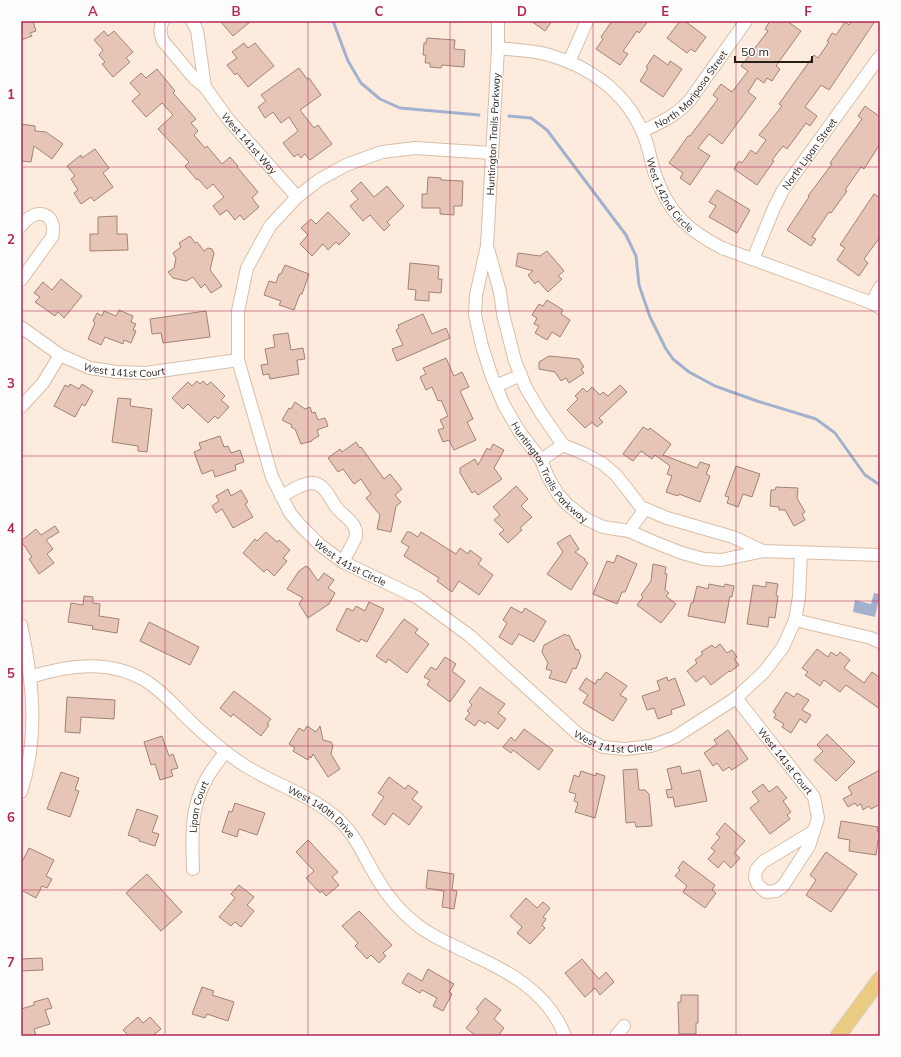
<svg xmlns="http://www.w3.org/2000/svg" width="901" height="1057" font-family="Mulish,sans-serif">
<rect width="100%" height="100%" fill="#fdecde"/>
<path fill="#a2b2ce" d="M874 593 880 594 875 617 853 612 855 600 871 604Z"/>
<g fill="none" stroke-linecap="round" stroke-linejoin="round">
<path stroke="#a2b2ce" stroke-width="3" d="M333 21 348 61 361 83 380 99 400 108 479 115
M509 116 531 118 547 130 626 235 636 256 639 285 650 317 666 349 673 359 689 372 715 386 757 401 816 419 835 433 865 475 880 485"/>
</g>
<path fill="#e7c5b6" stroke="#a18274" d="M21 21H33L36 31 30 33 32 36 21 40Z
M220 21H251L233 36Z
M531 21H552L545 31Z
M612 21H648L639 33 637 31 623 51 628 54 620 65 596 49 603 39 601 37Z
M680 21H685L706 37 695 52 691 49 687 53 667 38Z
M770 21H787L801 31 776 66 780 69 772 81 767 78 764 83 757 78 748 92 756 98 722 144 709 134 698 148 710 156 690 185 680 178 683 173 669 163 688 136H690L718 99 713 95 721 84 732 92 748 71 741 66 768 31 765 29Z
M852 21H875L829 90 821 85 805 107 817 116 810 126 806 123 787 149 783 146 772 160 774 161 757 185 734 169 739 161 742 163 751 150 756 154 766 140 759 135 782 106 779 104 814 55 818 58 829 42 827 41 832 33 836 35 845 22 849 25Z
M104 31 108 36 114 31 133 52 126 58 130 62 113 77 102 64 105 62 99 55 103 50 94 40Z
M427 38 455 40 454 49 465 50 464 67 442 65 441 68 430 67V63H425L426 55H423L424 43H426Z
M244 43 248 48 255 43 274 66 248 87 237 73 235 75 227 65 237 58 232 52Z
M654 55 668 65 670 61 682 69 663 97 640 81 648 68 646 67Z
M299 68 307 79 309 78 321 95 300 110 314 128 318 125 332 144 310 160 305 154 301 158 298 154 294 157 283 143 298 131 289 117 281 123 273 112 265 118 258 107 266 101 261 95Z
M157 69 175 91 173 93 196 119 191 123 198 131 194 135 205 148 207 146 222 164 230 157 238 166 237 167 258 192 252 198 259 207 244 220 240 215 235 220 227 210 220 215 213 206 224 197 213 184 207 189 198 179 197 180 185 166 189 162 158 129 173 115 162 103 146 117 132 101 140 94 130 83 141 73 146 78Z
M865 106 880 117V144L864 169 861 167 845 190 847 191 831 213 829 212 812 237 816 239 811 246 787 230 809 197 808 196 832 164 830 163 862 119 858 116Z
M21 124 35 126V131L46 132 63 144 52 159 34 146 31 162 21 161Z
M95 149 109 168 103 173 113 187 94 201 91 197 81 204 74 193 78 190 71 179 75 176 67 166 81 155 82 158Z
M428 177 441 178V180L463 181 462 206H454V215L440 214V208H422V194H427Z
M361 182 374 197 387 186 404 206 387 222 390 225 384 231 370 215 363 221 350 206 358 199 351 191Z
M717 190 750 210 737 233 709 217 716 206 709 202Z
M874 194 880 198V237L864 259 868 263 859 276 837 260 845 248 840 245Z
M328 212 350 234 339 245 336 242 328 250 323 244 312 256 300 244 308 235 301 228 311 219 316 224Z
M117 216V234H127L128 250 90 251V234H98V217Z
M190 236 195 243 197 242 204 251 208 248 212 249 214 253 210 270 222 286 211 293 205 284 201 288 193 277 186 281 173 278 168 272 174 268 176 258 173 253 181 247 179 243Z
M547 251 564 271 558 276 562 279 548 292 538 281 535 284 528 275 533 271 516 266 518 253 540 256Z
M410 263 439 266 438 279H442L441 293 429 292V301L415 300 416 290 408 289Z
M285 265 309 274 302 294H300L294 310 279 305 281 301 264 295 269 281 276 283 279 274H281Z
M61 279 82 296 64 318 58 312 55 316 35 302 40 297 34 293 43 282 52 290Z
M547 300 563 310 561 314 570 320 560 337 552 332 547 340 535 333 539 326 534 324 537 318 532 315 539 304 543 306Z
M119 310 133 316 131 322 136 324 133 330 136 331 131 343 124 340 123 344 105 337 101 345 88 339 95 323 93 321 97 313 102 316 104 311 116 316Z
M206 311 210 337 163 343 161 333 152 334 150 319Z
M423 314 432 334 446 328 450 338 397 361 392 349 403 345 396 330 399 328 398 325Z
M288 333 291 350 303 348 305 359 297 360 299 374 270 379 269 374 263 375 261 365 268 364 265 349 275 347 273 335Z
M549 356 579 359 584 367 581 369 584 373 569 383 566 378 561 381 555 372 539 369V362Z
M446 358 454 376 462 372 469 387 460 391 473 419 467 422 476 440 454 450 449 440 443 442 438 430 444 428 440 420 448 416 441 400 438 401 432 387 426 390 420 377 426 374 423 368Z
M197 381 200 384 203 381 207 385 211 382 225 396 221 400 229 407 218 419 215 416 208 423 188 404 183 409 172 398 188 382 192 386Z
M70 384 79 389 82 384 93 391 85 406 82 404 75 417 54 406 65 385 69 387Z
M620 385 627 392 599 418 603 422 597 427 592 422 585 428 567 410 578 399 575 396 583 388 587 392 592 387 600 395 603 392 608 396Z
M118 398 131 399 130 406 152 409 147 452 138 451V446L112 442Z
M295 402 305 409 310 407 312 413 315 412 318 420 325 418 328 426 317 430 319 436 312 440V441L301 444 295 429 291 427 292 425 282 420 289 408 291 409Z
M643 427 648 430 650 428 671 444 663 455 697 468 700 462 710 465 706 474 710 476 700 502 679 494 678 496 666 492 672 476 667 474 670 466 655 455 652 459 641 451 633 461 623 454Z
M220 436 224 447 228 446 231 453 240 450 244 462 235 465 236 470 215 477 213 470 202 474 194 452 201 449 199 443Z
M356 442 360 448 361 447 384 479 390 474 402 489 395 495 401 502 396 506 391 532 377 529 380 515 366 498 371 494 361 479 354 484 343 469 338 472 328 458 340 449 342 452Z
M493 444 504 450 494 468 502 479 478 495 475 491 472 493 460 473V468L475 459 478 465 487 448 490 450Z
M736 466 760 474 752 497 743 494 738 507 727 503 729 497 725 496Z
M516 486 528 499 521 506 532 517 520 528 522 530 508 543 499 534 504 530 494 520 500 515 493 507Z
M776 487 798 488 797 498 805 512 802 514 805 520 794 526 785 510H779V507L770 506 771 490H775Z
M228 489 231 496 241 490 248 502 245 504 253 517 233 528 222 509 216 513 212 506 219 501 216 496Z
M55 526 59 532 46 540 53 549 47 554 54 563 39 574 29 559 32 557 21 541 36 529 41 535Z
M266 532 277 542 279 540 290 550 283 558 287 561 274 576 267 569 264 572 243 553 255 539 257 541Z
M407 532H410L418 537 421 532 456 554 460 548 468 554 470 550 482 559 478 564 493 575 479 595 459 581 452 592 437 581 439 578 404 556 409 547 401 542Z
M570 535 579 549 575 552 585 559V561L588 563 571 590 547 574 563 552 557 543Z
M617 555 637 564 625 592H622L617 604 593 594 607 561 614 563Z
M653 564 666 567 665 574H667L665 590 669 593 666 596 676 604 661 623 637 605 643 597 641 595 651 581Z
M306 566 309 568 318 581 324 573 334 580 328 588 335 593 329 604 308 618 299 604 303 598 287 589 299 571Z
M766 582 778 584 776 595 778 596 775 618 769 617 768 627 747 624 753 585 766 587Z
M709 584 724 587 725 584 734 586 732 597 730 596 725 623 688 616 691 603H693L697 586 708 589Z
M84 596 93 597V603L100 604 99 616 119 619 117 633 92 629 93 626 68 622 71 603 83 605Z
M369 602 384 609 367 642 361 639 359 642 336 630 347 608 353 611 356 606 365 611Z
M511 607 522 613 525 608 546 621 534 642 519 634 512 645 499 637 507 623 503 620Z
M404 619 418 629 415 633 429 644 407 673 388 659 386 663 376 656Z
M149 622 199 647 190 665 140 641Z
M565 634 567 636 569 635 576 650 578 649 581 656 576 669 573 668 566 683 549 678 552 671 546 669 548 663 542 652 544 645Z
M720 644 727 653 732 650 737 657 734 659 739 665 730 672 729 671 711 685 704 676 696 682 687 671 697 663 695 660 703 654 701 652 712 645 715 648Z
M817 649 828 657 831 652 837 656 840 652 850 660 844 668 864 683 872 672 880 678V709L846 685 840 692 824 680 820 686 805 675 808 672 802 668Z
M445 657 456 664 452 671 465 681 450 702 427 685 430 680 424 677 431 667 436 670Z
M606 672 627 686 620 695 627 699 613 721 583 703 588 695 579 689 586 678 595 684 598 679 600 680Z
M667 677 668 681 675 678 685 705 671 710 672 714 658 719 654 708 647 710 642 696 660 690 657 681Z
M480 687 505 704 498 713 506 719 498 729 487 721 485 724 479 720 475 726 465 719 470 713 467 711 472 705 469 702Z
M234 691 271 719 267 724 269 725 261 736 233 714 231 717 220 708Z
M786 692 794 697 797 693 809 700 802 710 811 715 806 723 800 719 791 733 782 727 784 724 774 718 776 714 773 712Z
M67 697 115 700 114 719 81 717 80 733 65 732Z
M307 726 316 732 320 726 323 740 331 742 333 745 331 754 340 769 328 777 313 754 311 758 310 756 308 760 293 751 295 748 289 744 299 728 304 731Z
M524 729 553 750 539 770 513 750 511 753 503 747 511 737 515 741Z
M728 730 748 759 732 770 729 767 723 771 717 763 713 766 704 753 717 744 714 740Z
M827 734 855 762 836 781 814 760 823 751 817 745Z
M162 736 169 756 173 754 178 768 171 770 173 776 160 780 155 764 151 765 144 742Z
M680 766 682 774 700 770 707 801 675 807 673 797 668 798 666 790 672 789 667 769Z
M637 769 639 790H645L649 794 652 826 636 827 635 822 626 823 623 770Z
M880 770V804L871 809 869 806 863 810 861 804 857 806 855 803 848 807 843 799 852 794 848 787Z
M581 771 596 776V773L605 776 595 818 575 812 578 803 574 801 576 794 569 792 574 775 579 777Z
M61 772 79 778 75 790 79 791 70 817 47 809Z
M389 777 405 789 408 785 418 792 412 799 422 807 409 825 393 813 385 825 372 815 384 797 378 793Z
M763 784 769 792 777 786 787 798 783 801 791 812 787 815 790 819 770 834 750 808 759 801 752 792Z
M235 803 265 813 257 835 239 829 237 837 222 832 229 811 232 812Z
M137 809 158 816 152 832 159 834 155 846 139 841V839L128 835Z
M841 821 878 827 877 831H880V841L878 840 876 855 849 851 850 840 838 838Z
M725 823 745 841 734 853 740 858 731 868 724 861 718 868 708 859 715 851 711 848 720 837 716 834Z
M308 840 338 872 332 877 339 885 326 896 322 891 320 893 306 878 314 871 296 852Z
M29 848 54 860 46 876 52 879 47 888 42 886 36 898 21 890V864Z
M826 852 857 874 831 912 806 895 816 880 810 875Z
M683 861 715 885 712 890 716 893 705 908 683 892 687 886 675 876 680 870 678 868Z
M428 870 454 874 452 890 457 891 454 909 442 907 444 891 426 888Z
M147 874 182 912 161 931 126 893Z
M239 885 254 897 247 905 254 911 241 927 235 922 231 926 219 917 235 898 231 894Z
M526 898 537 908 543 902 550 908 543 917 546 919 542 925 545 928 530 944 517 933 522 927 510 916Z
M359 911 392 945 383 953 386 956 379 963 371 955 367 959 355 946 358 943 342 926Z
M42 958 43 970 21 971V959Z
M582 959 599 979 606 972 614 982 600 995 595 988 585 997 565 973Z
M428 969 454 984 449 992 452 994 443 1011 433 1006 437 998 422 990 420 993 402 983 408 973 422 981Z
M202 987 214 991 212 995 234 1002 228 1021 207 1014 205 1018 192 1014Z
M681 995H698V1023H696V1034H679L678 1002H681Z
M48 998 52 1008 45 1010 50 1024 34 1029 36 1036H22L21 1032V1009L34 1005V1002Z
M485 998 501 1010 494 1019 504 1028 498 1036H476L466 1028 479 1012 476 1009Z
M138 1017 143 1023 150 1017 161 1029 152 1036H129L123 1030Z"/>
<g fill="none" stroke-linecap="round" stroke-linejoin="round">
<g stroke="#d8bea7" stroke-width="14">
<g id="minor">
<path id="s1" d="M163 21C159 28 160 33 163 41L194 78 205 87 228 119 297 197"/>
<path d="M192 21 197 30 205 87"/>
<path id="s2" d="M498 21V48L487 246 476 295 475 315 482 346 492 377 504 405 519 431 541 460 548 477 558 494 567 504 584 518 603 527 629 531 654 542 682 553 704 559 721 560 763 551 880 555"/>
<path id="s3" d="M498 48C514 50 533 50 549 55 589 66 625 92 642 131 649 145 650 160 655 174 668 212 687 230 722 248L872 303 880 308"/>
<path d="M569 62 587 21"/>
<path id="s4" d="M643 131C661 122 676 116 690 100L746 21"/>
<path id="s5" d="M492 153 415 148 382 152 346 165 319 180 297 197 270 226 247 268 238 311V360L272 477 290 513 300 525 320 545 343 562 418 598 470 636 579 735 603 747 625 749 651 746 675 737 736 698 764 672 783 647 795 620 799 597 801 553"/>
<path d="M21 226C35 206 58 212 52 237L21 280"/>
<path d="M488 249 500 292 503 314 515 361 526 388 541 413 563 445 587 455 603 464 616 475 641 507 667 518 733 537 763 551"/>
<path id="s6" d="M753 259 774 208 783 190 880 56"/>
<path d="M872 303 880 287"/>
<path id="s7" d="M21 327 60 355 90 368 117 372 146 373 238 360"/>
<path d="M496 386 521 375"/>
<path d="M21 407 43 383 60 355"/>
<path d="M541 460 563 445"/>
<path d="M281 496C290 492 303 482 313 483 325 484 330 499 336 507 344 517 358 523 356 537L343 562"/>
<path d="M629 531 645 509"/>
<path d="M795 620 871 638 880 642"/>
<path d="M21 625C33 681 39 737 21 792"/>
<path id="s8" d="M30 677C68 665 110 659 146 681 162 691 175 706 189 720 206 736 224 752 244 765 275 785 312 795 339 820 357 837 365 859 378 880 388 897 400 911 416 924 427 933 441 940 454 946 499 968 545 985 565 1036"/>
<path id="s9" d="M736 698 814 797 818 818 814 831 763 862 756 870 755 878 758 885 766 892 776 891 783 886 809 846 814 831"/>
<path id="s10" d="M193 869C192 838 190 809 206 780 211 770 219 761 225 752"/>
<path d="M616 1036 624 1026"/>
</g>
</g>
<g stroke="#d8d6d5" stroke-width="17">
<path id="major" d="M838 1036 880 979"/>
</g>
<use href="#minor" stroke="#fff" stroke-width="12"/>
<use href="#major" stroke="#eacb82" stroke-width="15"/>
</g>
<path fill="none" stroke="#b52657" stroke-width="1" stroke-opacity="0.55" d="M165 21V1036M308 21V1036M450 21V1036M593 21V1036M736 21V1036M21 167H880M21 311H880M21 456H880M21 601H880M21 746H880M21 890H880"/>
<g text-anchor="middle" stroke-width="3" stroke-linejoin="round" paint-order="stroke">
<g font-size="10" fill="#271e15" stroke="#fdfdfd">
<text dy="4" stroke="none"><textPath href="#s4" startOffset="65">North Mariposa Street</textPath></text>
<text transform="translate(493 134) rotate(-87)" y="4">Huntington Trails Parkway</text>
<text dy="4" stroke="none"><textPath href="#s1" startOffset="155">West 141st Way</textPath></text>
<text dy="4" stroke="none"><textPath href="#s6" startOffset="120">North Lipan Street</textPath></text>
<text dy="4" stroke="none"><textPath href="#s3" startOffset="246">West 142nd Circle</textPath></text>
<text dy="4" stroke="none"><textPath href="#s7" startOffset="115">West 141st Court</textPath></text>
<text dy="4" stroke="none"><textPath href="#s2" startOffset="472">Huntington Trails Parkway</textPath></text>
<text dy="4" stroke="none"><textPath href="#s5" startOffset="629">West 141st Circle</textPath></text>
<text dy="4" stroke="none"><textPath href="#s5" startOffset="953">West 141st Circle</textPath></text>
<text dy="4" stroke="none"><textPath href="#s9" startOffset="80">West 141st Court</textPath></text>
<text dy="4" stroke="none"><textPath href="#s10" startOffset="63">Lipan Court</textPath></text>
<text dy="4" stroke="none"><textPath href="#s8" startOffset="340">West 140th Drive</textPath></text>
</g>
</g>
<rect width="901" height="1057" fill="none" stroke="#fdfdfd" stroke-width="44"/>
<path d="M735 56v6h77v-6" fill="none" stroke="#271e15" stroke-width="2"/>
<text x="741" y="56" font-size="12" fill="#271e15" stroke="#fdfdfd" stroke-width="3" paint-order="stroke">50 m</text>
<rect x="22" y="22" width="857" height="1013" fill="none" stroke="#b52657" stroke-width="1.5"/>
<g font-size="13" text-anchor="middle" font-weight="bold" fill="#b52657">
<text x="93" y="16">A</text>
<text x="236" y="16">B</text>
<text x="379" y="16">C</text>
<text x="522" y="16">D</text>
<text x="665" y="16">E</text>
<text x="808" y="16">F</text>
<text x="11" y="99">1</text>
<text x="11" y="244">2</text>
<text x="11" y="388">3</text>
<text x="11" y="533">4</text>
<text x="11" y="678">5</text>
<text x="11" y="822">6</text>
<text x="11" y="967">7</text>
</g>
</svg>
